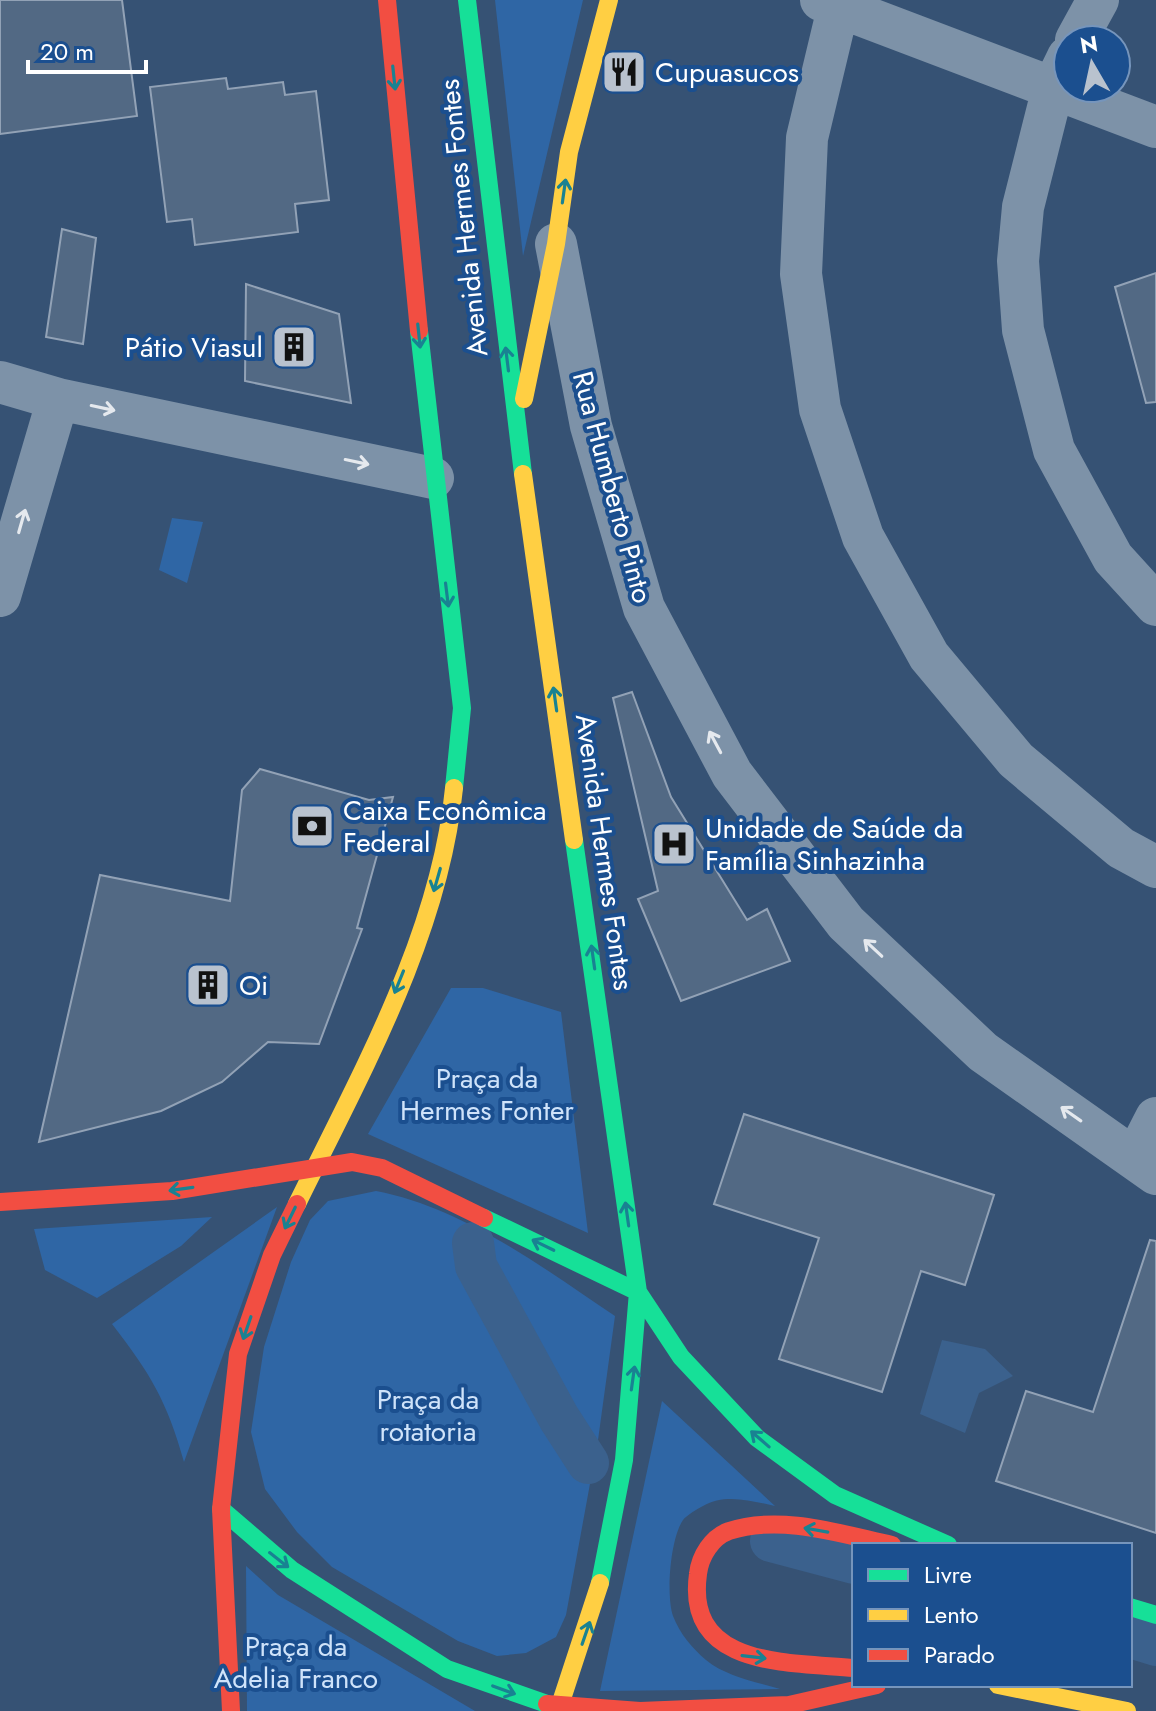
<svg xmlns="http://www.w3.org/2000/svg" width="1156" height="1711" font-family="Jost,sans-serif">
<rect width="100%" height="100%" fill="#365274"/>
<path fill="#2f66a5" d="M495 0H583L523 256Z
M172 518 203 522 187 583 159 570Z
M451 988H483L561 1012 588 1233 368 1134Z
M376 1191C464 1208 542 1267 615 1316L598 1440 566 1615 556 1637 526 1653 497 1656 458 1641 332 1567 297 1532 265 1489 251 1432 264 1347 291 1262 310 1220 328 1201Z
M277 1207 184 1462C167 1401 150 1373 112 1324Z
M212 1217 181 1246 97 1298 45 1270 34 1229Z
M662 1401 775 1506C752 1501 725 1493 703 1506 697 1509 687 1515 683 1520 670 1539 666 1596 673 1616 680 1634 692 1648 706 1660 725 1676 756 1682 780 1689L600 1691Z
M246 1566 278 1595 475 1711H247Z"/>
<path fill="#3b618d" d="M942 1340 985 1349 1013 1376 979 1393 965 1433 920 1414Z"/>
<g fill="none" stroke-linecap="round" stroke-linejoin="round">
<path stroke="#3b618d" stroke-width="42" d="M473 1243 476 1266 559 1418 588 1463
M771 1541 854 1563
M1130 1637 1156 1645"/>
</g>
<path fill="#526984" stroke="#92a2b6" stroke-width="2" d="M0 0H122L137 116 0 134Z
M226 78 228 89 283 82 285 95 316 91 329 200 295 204 298 232 195 245 192 219 167 222 150 87Z
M62 229 96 238 83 344 46 337Z
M1156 273V402L1146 403 1115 287Z
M246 284 339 314 351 403 245 381Z
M632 692 671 797 747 920 767 909 790 961 681 1001 638 899 658 891 613 698Z
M260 769 369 800 393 797 357 928 362 929 319 1044 268 1042 222 1082 161 1111 39 1142 100 875 230 901 242 790Z
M744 1114 994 1195 965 1285 921 1271 882 1392 779 1359 819 1238 714 1204Z
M1150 1240 1156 1241V1533L996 1481 1026 1391 1093 1412Z"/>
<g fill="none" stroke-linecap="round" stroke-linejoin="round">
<path stroke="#7d92a8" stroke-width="42" d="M821 0 1156 127
M840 0 807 138 801 274 820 409 863 537 929 656 1016 760 1121 848 1156 867
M1076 40 1098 0
M1068 57 1053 88 1023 207 1018 261 1023 330 1054 450 1113 558 1156 605
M556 244 591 426 644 608 732 774 846 923 983 1052 1156 1174
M0 382 58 399 433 478
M0 596 58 399
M1135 1159 1156 1118"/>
<path stroke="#16e098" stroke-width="18" d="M467 0 523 474
M419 331 462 708 454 788
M574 840 638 1292 624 1460 600 1583
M484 1218 638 1292 681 1357 757 1438 835 1495 948 1545
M221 1509 292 1570 447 1669 547 1704
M1130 1607 1156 1615"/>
<path stroke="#ffcf43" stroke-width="18" d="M524 399 556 244 569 152 609 0
M523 474 574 840
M297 1204C360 1075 440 934 454 788
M998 1685 1127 1711
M558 1711 600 1583"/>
<path stroke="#f24e42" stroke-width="18" d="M387 0 419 331
M0 1202 172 1191 352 1162 382 1168 484 1218
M854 1668C788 1662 685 1668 698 1574 700 1556 712 1537 729 1531 781 1514 841 1534 892 1545
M547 1704 640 1711 789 1705 877 1685
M231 1711 221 1509 238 1354 272 1255 297 1204"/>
</g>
<defs><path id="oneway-shaft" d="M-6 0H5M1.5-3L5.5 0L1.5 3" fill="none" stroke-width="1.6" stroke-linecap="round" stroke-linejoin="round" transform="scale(2)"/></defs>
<g stroke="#198292">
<use href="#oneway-shaft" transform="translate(394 78) rotate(84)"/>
<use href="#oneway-shaft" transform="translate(564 191) rotate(-82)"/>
<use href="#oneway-shaft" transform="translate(419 336) rotate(84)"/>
<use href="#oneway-shaft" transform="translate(507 359) rotate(-97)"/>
<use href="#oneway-shaft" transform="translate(447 595) rotate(83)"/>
<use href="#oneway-shaft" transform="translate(555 699) rotate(-98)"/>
<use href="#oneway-shaft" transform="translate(437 880) rotate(106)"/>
<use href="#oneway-shaft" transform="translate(593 957) rotate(-98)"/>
<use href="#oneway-shaft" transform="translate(399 982) rotate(112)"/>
<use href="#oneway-shaft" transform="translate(181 1189) rotate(172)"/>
<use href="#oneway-shaft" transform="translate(627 1214) rotate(-98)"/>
<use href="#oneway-shaft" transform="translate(290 1218) rotate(116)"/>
<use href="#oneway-shaft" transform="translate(543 1245) rotate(-154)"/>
<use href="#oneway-shaft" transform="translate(247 1328) rotate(109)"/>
<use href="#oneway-shaft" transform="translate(633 1378) rotate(-82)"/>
<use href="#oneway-shaft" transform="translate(760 1439) rotate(-139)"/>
<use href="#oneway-shaft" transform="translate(816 1530) rotate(-170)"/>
<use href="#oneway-shaft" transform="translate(279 1560) rotate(38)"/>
<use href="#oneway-shaft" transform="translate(586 1633) rotate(-71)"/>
<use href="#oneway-shaft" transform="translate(754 1657) rotate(7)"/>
<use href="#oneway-shaft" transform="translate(504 1690) rotate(20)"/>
</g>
<g stroke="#e5e9ee">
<use href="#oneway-shaft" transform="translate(103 408) rotate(12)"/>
<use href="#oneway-shaft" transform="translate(357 462) rotate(12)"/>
<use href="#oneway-shaft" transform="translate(22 521) rotate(-74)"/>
<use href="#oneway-shaft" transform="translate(715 742) rotate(-118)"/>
<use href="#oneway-shaft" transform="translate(873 948) rotate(-137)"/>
<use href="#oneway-shaft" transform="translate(1071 1114) rotate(-145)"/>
</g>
<defs>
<g id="restaurant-square" transform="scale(2.3)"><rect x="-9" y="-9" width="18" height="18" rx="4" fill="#b9c2ce" stroke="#1b4f8f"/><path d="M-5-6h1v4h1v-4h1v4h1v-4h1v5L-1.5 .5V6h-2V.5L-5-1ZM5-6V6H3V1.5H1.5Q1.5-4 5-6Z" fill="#111"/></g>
<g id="building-square" transform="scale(2.3)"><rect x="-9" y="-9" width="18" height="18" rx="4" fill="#b9c2ce" stroke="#1b4f8f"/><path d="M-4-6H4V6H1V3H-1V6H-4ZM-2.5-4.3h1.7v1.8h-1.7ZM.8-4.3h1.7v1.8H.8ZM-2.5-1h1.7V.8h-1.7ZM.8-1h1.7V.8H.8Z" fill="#111"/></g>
<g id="bank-square" transform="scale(2.3)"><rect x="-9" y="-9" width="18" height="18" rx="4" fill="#b9c2ce" stroke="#1b4f8f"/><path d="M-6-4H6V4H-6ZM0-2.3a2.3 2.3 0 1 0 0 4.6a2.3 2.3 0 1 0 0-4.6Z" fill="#111"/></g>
<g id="hospital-square" transform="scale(2.3)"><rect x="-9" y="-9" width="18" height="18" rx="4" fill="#b9c2ce" stroke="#1b4f8f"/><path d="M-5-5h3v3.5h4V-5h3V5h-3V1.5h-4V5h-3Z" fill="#111"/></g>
</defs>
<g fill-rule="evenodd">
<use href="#restaurant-square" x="624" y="72"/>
<use href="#building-square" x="294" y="347"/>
<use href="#bank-square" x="312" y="826"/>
<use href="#hospital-square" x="674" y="844"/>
<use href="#building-square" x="208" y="985"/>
</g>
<g text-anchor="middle" stroke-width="8" stroke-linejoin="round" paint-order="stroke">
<g font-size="28" fill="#fff" stroke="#1b4f8f" text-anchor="start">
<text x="655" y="82">Cupuasucos</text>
<text x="263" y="357" text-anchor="end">Pátio Viasul</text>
<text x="343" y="820">Caixa Econômica<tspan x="343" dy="32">Federal</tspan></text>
<text x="705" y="838">Unidade de Saúde da<tspan x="705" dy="32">Família Sinhazinha</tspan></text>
<text x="239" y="995">Oi</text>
</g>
<g font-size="28" fill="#fff" stroke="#1b4f8f">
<text transform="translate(463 218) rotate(-96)" y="10">Avenida Hermes Fontes</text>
<text transform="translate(613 487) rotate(75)" y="10">Rua Humberto Pinto</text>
<text transform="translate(605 852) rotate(82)" y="10">Avenida Hermes Fontes</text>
</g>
<g font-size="28" fill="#cfe3fa" stroke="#1b4f8f">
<text x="487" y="1088">Praça da<tspan x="487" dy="32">Hermes Fonter</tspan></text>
<text x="428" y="1409">Praça da<tspan x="428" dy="32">rotatoria</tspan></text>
<text x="296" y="1656">Praça da<tspan x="296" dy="32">Adelia Franco</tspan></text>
</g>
</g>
<rect x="852" y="1543" width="280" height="144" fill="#1b4f8f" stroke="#7695bc" stroke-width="2"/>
<rect x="868" y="1569" width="40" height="12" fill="#16e098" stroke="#7695bc" stroke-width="2"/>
<text x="924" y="1583" font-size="24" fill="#ffffff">Livre</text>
<rect x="868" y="1609" width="40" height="12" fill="#ffcf43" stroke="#7695bc" stroke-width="2"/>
<text x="924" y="1623" font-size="24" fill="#ffffff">Lento</text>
<rect x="868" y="1649" width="40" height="12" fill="#f24e42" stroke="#7695bc" stroke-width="2"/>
<text x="924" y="1663" font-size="24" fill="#ffffff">Parado</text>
<g transform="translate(1092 64) rotate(351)"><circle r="38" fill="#1b4f8f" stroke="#7695bc" stroke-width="2"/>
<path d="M0-6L14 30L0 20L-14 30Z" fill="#b9c2ce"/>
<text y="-12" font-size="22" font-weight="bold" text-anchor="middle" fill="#ffffff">N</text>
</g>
<path d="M28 60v12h118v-12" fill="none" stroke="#ffffff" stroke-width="4"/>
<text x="40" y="60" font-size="24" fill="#ffffff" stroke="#1b4f8f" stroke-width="6" paint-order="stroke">20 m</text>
</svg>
